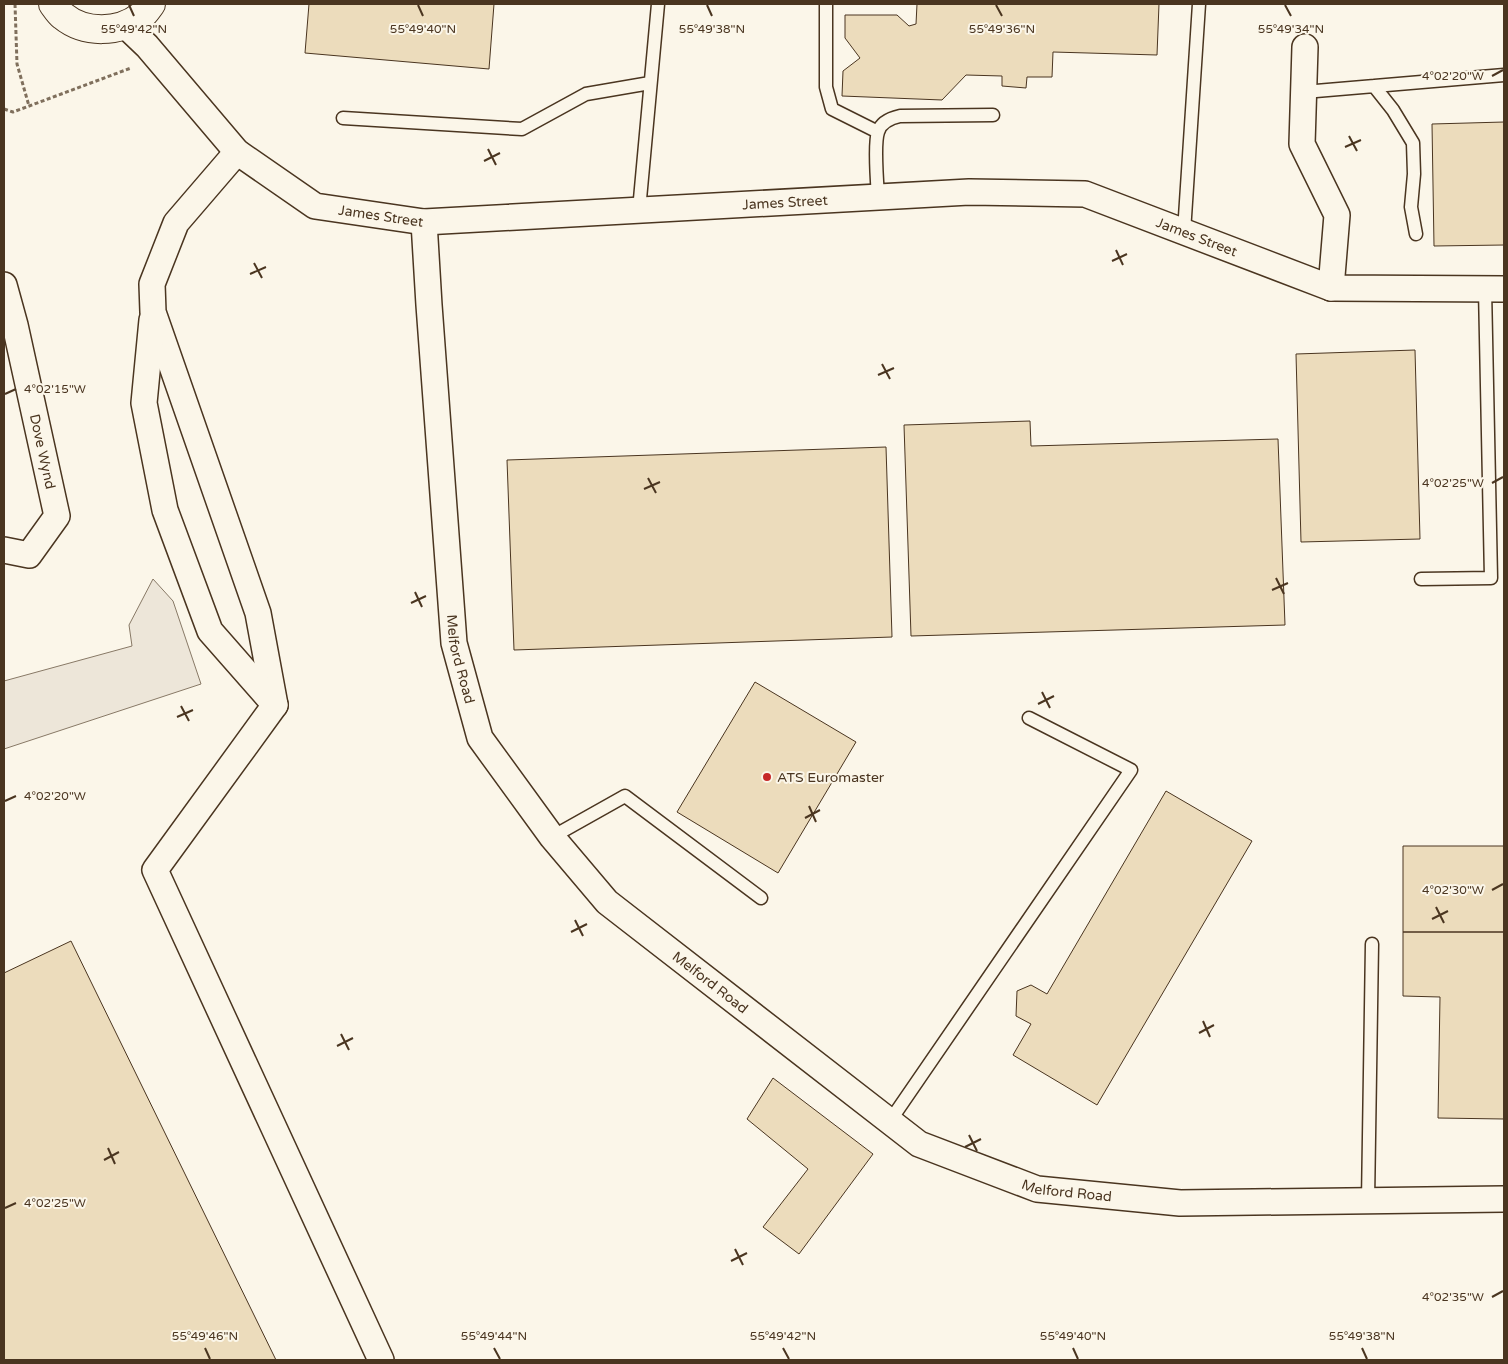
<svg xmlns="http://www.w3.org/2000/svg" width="1508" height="1364" font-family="'Varela Round',sans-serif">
<rect width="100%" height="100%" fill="#fbf6e9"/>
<path fill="#ede6d9" stroke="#887966" d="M153 579 173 601 201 684 4 749V681L132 646 129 625Z"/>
<path fill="#ecdcbc" stroke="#4a3520" d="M309 4H494L489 69 305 53Z
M917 4H1159L1157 55 1053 52 1052 77H1027L1026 88 1002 86V76L966 75 942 100 842 96 843 71 860 58 845 38V15H897L909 26 916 24Z
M1504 122V245L1434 246 1432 124Z
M1415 350 1420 539 1301 542 1296 354Z
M1030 421 1031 446 1278 439 1285 625 911 636 904 425Z
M886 447 892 637 514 650 507 460Z
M755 682 856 742 778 873 677 812Z
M1166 791 1252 841 1097 1105 1013 1055 1031 1024 1016 1016 1017 991 1031 985 1047 994Z
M1403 846H1504V932H1403Z
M1403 932H1504V1119L1438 1118 1440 997 1403 996Z
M71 941 276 1360H4V973Z
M773 1078 873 1154 799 1254 763 1227 808 1169 747 1119Z"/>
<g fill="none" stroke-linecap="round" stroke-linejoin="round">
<g stroke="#4a3520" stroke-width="15">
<path id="lane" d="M826 4V87L832 109 878 132
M1374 86 1393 110 1413 143 1414 174 1411 207 1416 234
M1304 92 1504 75
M343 118 522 129 586 94 650 83
M878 196C877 182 874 144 878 132 881 122 891 118 900 116L993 115
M639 210 658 4
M1184 232 1199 4
M1421 579 1491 578 1485 289
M552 837 625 796 761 898
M890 1121 1131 770 1029 718
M1368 1201 1372 944"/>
</g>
<g stroke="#4a3520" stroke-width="28">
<g id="street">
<path id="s1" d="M125 25 147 46 237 152 315 206 424 222 969 192 1085 194 1331 288 1504 289"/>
<path d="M1305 47 1302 144 1337 215 1331 288"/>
<path d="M237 152 176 223 152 284 153 312 258 613 275 705 155 870 381 1360"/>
<path id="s2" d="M424 222 429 305 454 643 480 738 552 837 607 902 919 1144 1037 1189 1180 1203 1504 1199"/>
<path id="s3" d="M4 285 15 325 57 516 29 555 4 550"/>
<path d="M152 320 144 403 165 510 210 631 275 705"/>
</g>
</g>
<g stroke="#4a3520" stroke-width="30">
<path id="secondary" d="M53 4C56 8 59 13 63 16 85 34 119 33 141 16 145 13 148 8 151 4"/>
</g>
<path stroke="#7f6f5c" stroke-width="3" stroke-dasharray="4 2.5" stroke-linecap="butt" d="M15 4 17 64 29 106
M4 109 13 112 131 68"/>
<use href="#lane" stroke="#fbf6e9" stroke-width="12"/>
<use href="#street" stroke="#fbf6e9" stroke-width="25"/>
<use href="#secondary" stroke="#fbf6e9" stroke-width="28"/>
</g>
<path fill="none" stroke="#4a3520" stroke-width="2" d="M129 5 134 16M418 5 423 16M707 5 712 16M996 5 1002 16M1285 5 1291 16M1492 76 1503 70M1349 136 1357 151M1345 147 1361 140M488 149 496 165M484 161 500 153M1116 250 1123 265M1112 261 1127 254M254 263 262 278M250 274 266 267M882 364 890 379M878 375 894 368M5 394 16 389M648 478 656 493M1492 483 1503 477M644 489 660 482M1276 578 1284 594M1272 590 1288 583M415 592 422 607M411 603 426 596M1042 692 1050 708M1038 704 1054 696M181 706 189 721M177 717 193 710M5 801 16 796M809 806 816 822M805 818 820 810M1492 890 1503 884M1436 907 1444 923M1432 919 1448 911M575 920 583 936M571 932 587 924M1203 1021 1210 1037M1199 1033 1214 1025M341 1034 349 1050M337 1046 353 1038M969 1135 977 1151M965 1147 981 1139M108 1148 115 1164M104 1160 119 1152M5 1208 16 1203M735 1249 743 1265M731 1261 747 1253M1492 1297 1503 1291M205 1348 210 1359M494 1348 500 1359M783 1348 789 1359M1073 1348 1078 1359M1362 1348 1367 1359"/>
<circle fill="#c62828" stroke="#fbf6e9" stroke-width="2" cx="767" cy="777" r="5"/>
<g text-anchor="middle" stroke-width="4" stroke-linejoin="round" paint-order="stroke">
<g font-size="14" fill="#4a3520" stroke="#fbf6e9">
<text dy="5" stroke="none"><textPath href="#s1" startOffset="736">James Street</textPath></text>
<text dy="5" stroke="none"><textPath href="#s1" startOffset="331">James Street</textPath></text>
<text dy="5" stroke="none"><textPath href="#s1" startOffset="1156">James Street</textPath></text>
<text dy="5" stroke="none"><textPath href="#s3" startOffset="171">Dove Wynd</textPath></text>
<text dy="5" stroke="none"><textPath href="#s2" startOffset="439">Melford Road</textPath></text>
<text dy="5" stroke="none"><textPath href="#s2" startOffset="859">Melford Road</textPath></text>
<text dy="5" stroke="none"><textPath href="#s2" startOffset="1279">Melford Road</textPath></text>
</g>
<g font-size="14" fill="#4a3520" stroke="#fbf6e9" text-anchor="start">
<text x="777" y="782">ATS Euromaster</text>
</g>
</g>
<g font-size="12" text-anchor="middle" fill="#4a3520" stroke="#fbf6e9" stroke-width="4" stroke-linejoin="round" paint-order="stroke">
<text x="134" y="33">55°49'42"N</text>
<text x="423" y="33">55°49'40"N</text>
<text x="712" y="33">55°49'38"N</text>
<text x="1002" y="33">55°49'36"N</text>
<text x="1291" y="33">55°49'34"N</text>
<text x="1453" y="80">4°02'20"W</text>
<text x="55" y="393">4°02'15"W</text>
<text x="1453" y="487">4°02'25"W</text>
<text x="55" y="800">4°02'20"W</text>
<text x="1453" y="894">4°02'30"W</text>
<text x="55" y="1207">4°02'25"W</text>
<text x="1453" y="1301">4°02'35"W</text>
<text x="205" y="1340">55°49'46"N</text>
<text x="494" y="1340">55°49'44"N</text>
<text x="783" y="1340">55°49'42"N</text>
<text x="1073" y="1340">55°49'40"N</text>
<text x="1362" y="1340">55°49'38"N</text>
</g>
<rect width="1508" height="1364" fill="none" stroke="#4a3520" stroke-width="10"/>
</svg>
